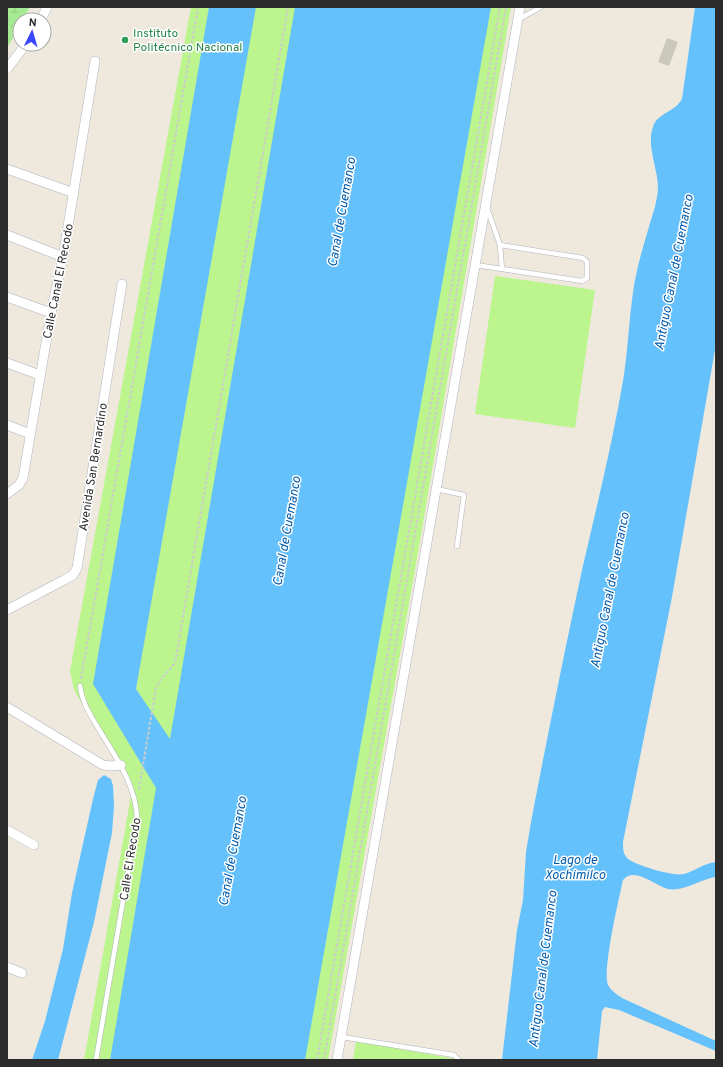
<svg xmlns="http://www.w3.org/2000/svg" width="723" height="1067" font-family="Overpass,sans-serif">
<defs>
<pattern id="wetland-marsh" width="20" height="14" patternUnits="userSpaceOnUse"><rect width="20" height="14" fill="#a6eb93"/><path d="M1 5h8M5 5V1M11 12h8M15 12V8" fill="none" stroke="#8fca7f"/></pattern>
</defs>
<rect width="100%" height="100%" fill="#efe9dd"/>
<path fill="url(#wetland-marsh)" d="M7 7H30L23 20H20V26L7 48Z"/>
<path fill="#bcf48e" d="M191 7H511L418 553 328 1060H84L132 790 74 690 70 671Z
M495 276 595 290 575 428 475 414Z
M356 1041 456 1059 353 1060Z"/>
<path fill="#65c1fc" d="M209 7H256L136 689 170 739 295 7H491L305 1060H110L156 788 93 684Z
M695 7H716V344L672 597 623 842C623 849 623 854 628 859 636 865 674 877 684 874 695 871 704 863 716 862V877C700 879 684 892 668 889 655 886 634 866 623 880 619 898 602 971 608 985 611 991 617 994 622 998L716 1041V1051L619 1010 605 1007 602 1011 597 1060H502L517 930 523 900 526 852 531 822C547 738 564 654 582 570 597 505 613 441 624 375 628 347 629 320 633 292 636 271 642 250 648 230 651 219 655 209 657 197 662 174 645 149 653 127 657 113 675 112 682 99Z
M104 775 111 779 113 786 114 806 112 833 94 922 58 1060H32L45 1021 63 949 72 893 93 799 98 780Z"/>
<path fill="#cac7bb" d="M667 38 678 42 669 66 658 62Z"/>
<g fill="none" stroke-linecap="round" stroke-linejoin="round">
<g stroke="#b1b2c1" stroke-width="5.5">
<path id="lane" d="M519 19 541 7
M487 208 500 245 502 269 582 281 587 278V262L583 258 500 245
M475 265 502 269
M436 489 464 495 457 546
M80 686C82 703 90 714 98 728 115 756 136 785 137 818L96 1060
M342 1037 454 1055 459 1060"/>
</g>
<g stroke="#b1b2c1" stroke-width="10">
<path id="street" d="M41 20 47 7
M7 69 26 44
M7 169 74 193
M7 235 63 257
M7 297 51 313
M7 363 40 375
M7 425 30 434
M7 494 19 485 23 478 51 313 63 257 95 61
M7 610 64 580 73 575 77 568 122 284
M7 707 103 765 111 766 121 765
M7 830 34 845
M7 967 22 973
M337 1060 520 7"/>
</g>
<path stroke="#ccc" stroke-width="2" stroke-dasharray="3 2" stroke-linecap="butt" d="M81 679 198 7
M139 789 156 688 161 679 175 663 288 7
M317 1060 500 7
M324 1060 506 7"/>
<use href="#lane" stroke="#fff" stroke-width="4.5"/>
<use href="#street" stroke="#fff" stroke-width="9"/>
</g>
<circle fill="#2e9e5b" stroke="#fff" stroke-width="1.5" cx="125" cy="40" r="4"/>
<g text-anchor="middle" stroke-width="3" stroke-linejoin="round" paint-order="stroke">
<g font-size="12" fill="#27864d" stroke="#fff" text-anchor="start">
<text x="133" y="37">Instituto<tspan x="133" dy="14">Politécnico Nacional</tspan></text>
</g>
<g font-size="12" fill="#2c2c2c" stroke="#fff">
<text transform="translate(58 281) rotate(-79)" y="4">Calle Canal El Recodo</text>
<text transform="translate(93 467) rotate(-81)" y="4">Avenida San Bernardino</text>
<text transform="translate(130 859) rotate(-81)" y="4">Calle El Recodo</text>
</g>
<g font-size="13" font-style="italic" fill="#005bac" stroke="#fff">
<text transform="translate(341 212) rotate(-80)" y="5">Canal de Cuemanco</text>
<text transform="translate(673 272) rotate(-79)" y="5">Antiguo Canal de Cuemanco</text>
<text transform="translate(286 531) rotate(-80)" y="5">Canal de Cuemanco</text>
<text transform="translate(609 590) rotate(-79)" y="5">Antiguo Canal de Cuemanco</text>
<text transform="translate(232 851) rotate(-80)" y="5">Canal de Cuemanco</text>
<text x="575" y="864">Lago de<tspan x="575" dy="15">Xochimilco</tspan></text>
<text transform="translate(542 969) rotate(-83)" y="5">Antiguo Canal de Cuemanco</text>
</g>
</g>
<rect width="723" height="1067" fill="none" stroke="#2c2c2c" stroke-width="16"/>
<g transform="translate(32 32) rotate(5)"><circle r="19" fill="#ffffff" stroke="#ababab"/>
<path d="M0-3L7 15L0 10L-7 15Z" fill="#3a46ff"/>
<text y="-6" font-size="11" font-weight="bold" text-anchor="middle" fill="#2c2c2c">N</text>
</g>
</svg>
